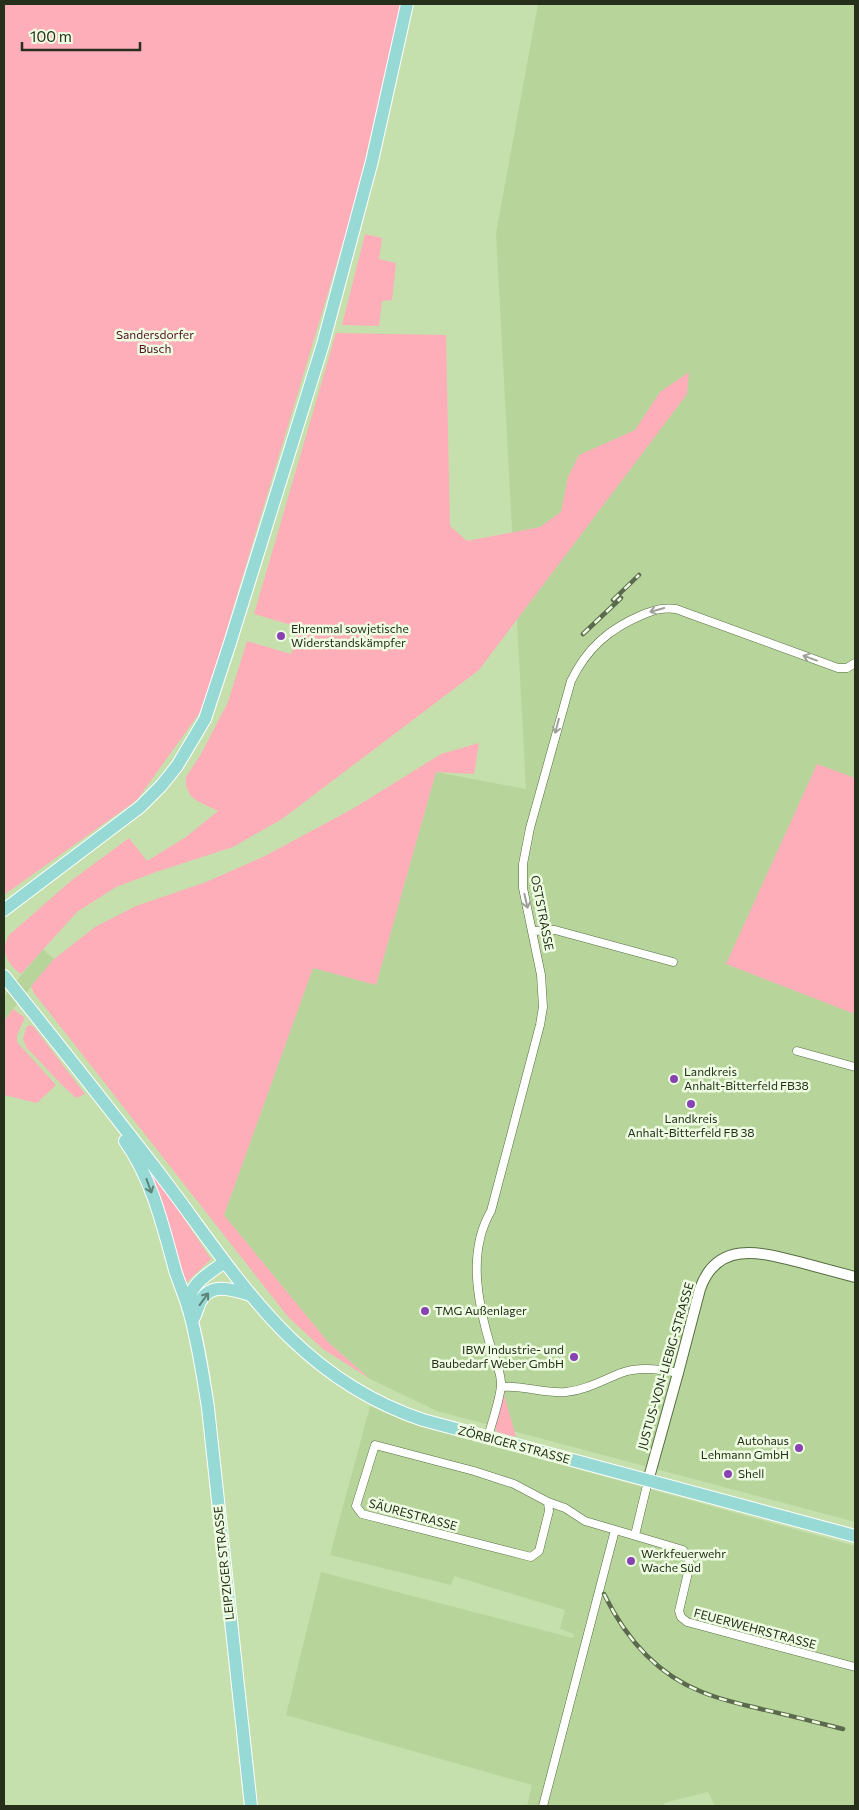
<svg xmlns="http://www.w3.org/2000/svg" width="859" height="1810" font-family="Commissioner,sans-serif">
<rect width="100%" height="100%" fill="#c6e0ad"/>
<path fill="#b7d59b" d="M538 4H855V1522L437 1411 370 1379 328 1342 224 1215 313 967 376 985 436 772 526 789 496 233Z
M43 949 54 959 4 1020V996Z
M370 1406 407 1422 855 1546V1806H715L708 1792 664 1803 665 1806H527L532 1785 286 1715 321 1572 573 1638 574 1634 560 1629 565 1610 454 1576 451 1585 330 1555Z"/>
<path fill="#feaeb9" d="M4 4H401L355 203 203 708 137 800 4 895Z
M365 234 382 238 379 259 396 263 392 300 382 301 379 326 342 325Z
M336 333 446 335 450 526 467 541 540 527 561 512 568 477 579 455 635 430 660 392 689 372 687 394 479 670 282 819 233 847 156 872 116 887 77 912 21 974C7 964 0 951 9 935L72 880 129 838 147 861 186 837 218 811 197 801 190 795 186 786V777L201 754 228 702 247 641 291 654 298 627 254 614Z
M479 743 474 774 436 772 376 985 313 968 224 1215 328 1342 370 1379 323 1349 289 1318 34 993 31 986 54 959 95 927 136 906 206 882 265 856 354 808 441 754Z
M817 764 855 778V1014L726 964Z
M13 1009 25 1018 17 1035V1042L56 1085 37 1103 4 1095V1021Z
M29 1025 33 1026 85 1094 76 1098 61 1084 26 1047 23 1039 26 1028Z
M148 1165 211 1259 183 1286 144 1168Z
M504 1395 516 1437 497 1432 495 1424Z"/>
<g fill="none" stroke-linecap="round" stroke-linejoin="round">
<g stroke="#576e40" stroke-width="9">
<path id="minor" d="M533 931 555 930 673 962
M797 1051 855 1067
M501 1387C523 1385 545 1394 566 1392 586 1390 603 1380 621 1373 639 1366 660 1369 678 1373
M488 1438C491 1424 502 1395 501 1382 500 1368 493 1354 489 1341 477 1299 468 1250 491 1211L540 1025 543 1007 541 975 523 888V864L530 828 571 681C587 648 609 629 642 615 654 610 663 607 676 609L838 668H847L855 663
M548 1502 549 1511 539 1551 531 1557 362 1514 356 1506 375 1445 474 1471 514 1484 548 1502 565 1508 585 1521 683 1550 688 1557 690 1564 679 1611 681 1617 687 1622 855 1667
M635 1535 648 1481
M543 1806 615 1530"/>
</g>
<g stroke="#576e40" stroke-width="12">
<path id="tertiary" d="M648 1481 678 1373 700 1289C717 1240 760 1252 799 1262 818 1267 836 1272 855 1277"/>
</g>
<g stroke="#fff" stroke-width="14">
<path id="primary" d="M4 910 140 807 161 786 177 766 205 719 230 643 323 344 372 161 407 4
M4 976C55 1040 106 1104 156 1169 235 1272 291 1376 423 1420L855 1536
M125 1141C152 1179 163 1226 175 1270 179 1283 185 1296 189 1310 198 1342 203 1375 208 1408L251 1806
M188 1308C188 1284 208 1274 225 1262
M192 1321C196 1315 197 1309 200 1302 211 1281 233 1290 251 1295"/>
</g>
<use href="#minor" stroke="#fff" stroke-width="8"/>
<use href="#tertiary" stroke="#fff" stroke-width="10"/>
<use href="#primary" stroke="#96d9d5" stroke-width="12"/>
<g stroke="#5b6a4c" stroke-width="4.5">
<path id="rail" d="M613 600 639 575
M583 634 621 598
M604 1594C625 1637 656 1674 702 1692 721 1700 741 1704 761 1709 788 1715 815 1722 843 1729"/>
</g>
<use href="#rail" stroke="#eefce2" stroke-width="2.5" stroke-dasharray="8" stroke-linecap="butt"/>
</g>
<defs><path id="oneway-shaft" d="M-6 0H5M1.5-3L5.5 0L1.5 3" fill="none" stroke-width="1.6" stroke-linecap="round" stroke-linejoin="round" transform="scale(1.25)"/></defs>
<g stroke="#9da198">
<use href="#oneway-shaft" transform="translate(657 610) rotate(164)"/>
<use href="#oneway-shaft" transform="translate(810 658) rotate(-160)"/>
<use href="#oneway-shaft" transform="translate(557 726) rotate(105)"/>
<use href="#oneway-shaft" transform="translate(526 901) rotate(77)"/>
</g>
<g stroke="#5e8478">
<use href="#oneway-shaft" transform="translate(149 1186) rotate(70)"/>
<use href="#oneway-shaft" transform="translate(204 1299) rotate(-54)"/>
</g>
<g fill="#8942b4" stroke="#eefce2" stroke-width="2">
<circle cx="281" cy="636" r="5"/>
<circle cx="674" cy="1079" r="5"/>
<circle cx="691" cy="1104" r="5"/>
<circle cx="425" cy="1311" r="5"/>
<circle cx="574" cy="1357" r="5"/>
<circle cx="799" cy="1448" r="5"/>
<circle cx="728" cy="1474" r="5"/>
<circle cx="631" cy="1561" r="5"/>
</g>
<g text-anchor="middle" stroke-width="5" stroke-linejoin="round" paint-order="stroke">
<g font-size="12" fill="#4f1120" stroke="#eefce2">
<text x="155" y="339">Sandersdorfer<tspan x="155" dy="14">Busch</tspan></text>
</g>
<g font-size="12" fill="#252f1b" stroke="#eefce2" text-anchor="start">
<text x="291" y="633">Ehrenmal sowjetische<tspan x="291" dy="14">Widerstandskämpfer</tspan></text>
<text x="684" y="1076">Landkreis<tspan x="684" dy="14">Anhalt-Bitterfeld FB38</tspan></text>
<text x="691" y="1123" text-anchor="middle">Landkreis<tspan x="691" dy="14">Anhalt-Bitterfeld FB 38</tspan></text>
<text x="435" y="1315">TMG Außenlager</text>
<text x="564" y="1354" text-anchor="end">IBW Industrie- und<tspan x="564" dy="14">Baubedarf Weber GmbH</tspan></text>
<text x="789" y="1445" text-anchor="end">Autohaus<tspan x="789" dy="14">Lehmann GmbH</tspan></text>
<text x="738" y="1478">Shell</text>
<text x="641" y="1558">Werkfeuerwehr<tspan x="641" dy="14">Wache Süd</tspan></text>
</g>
<g font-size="12" fill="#252f1b" stroke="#eefce2">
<text transform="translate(542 913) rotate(79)" y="4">OSTSTRASSE</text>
<text transform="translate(666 1366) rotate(-74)" y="4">JUSTUS-VON-LIEBIG-STRASSE</text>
<text transform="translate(514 1445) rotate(15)" y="4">ZÖRBIGER STRASSE</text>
<text transform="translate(413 1515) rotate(15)" y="4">SÄURESTRASSE</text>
<text transform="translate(224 1563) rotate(-96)" y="4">LEIPZIGER STRASSE</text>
<text transform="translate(755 1629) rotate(15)" y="4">FEUERWEHRSTRASSE</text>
</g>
</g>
<rect width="859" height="1810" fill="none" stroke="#252f1b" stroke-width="10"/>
<path d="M22 42v8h118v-8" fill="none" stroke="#252f1b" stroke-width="2.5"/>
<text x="30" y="42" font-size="15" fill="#252f1b" stroke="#eefce2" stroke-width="4" paint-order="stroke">100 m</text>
</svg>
